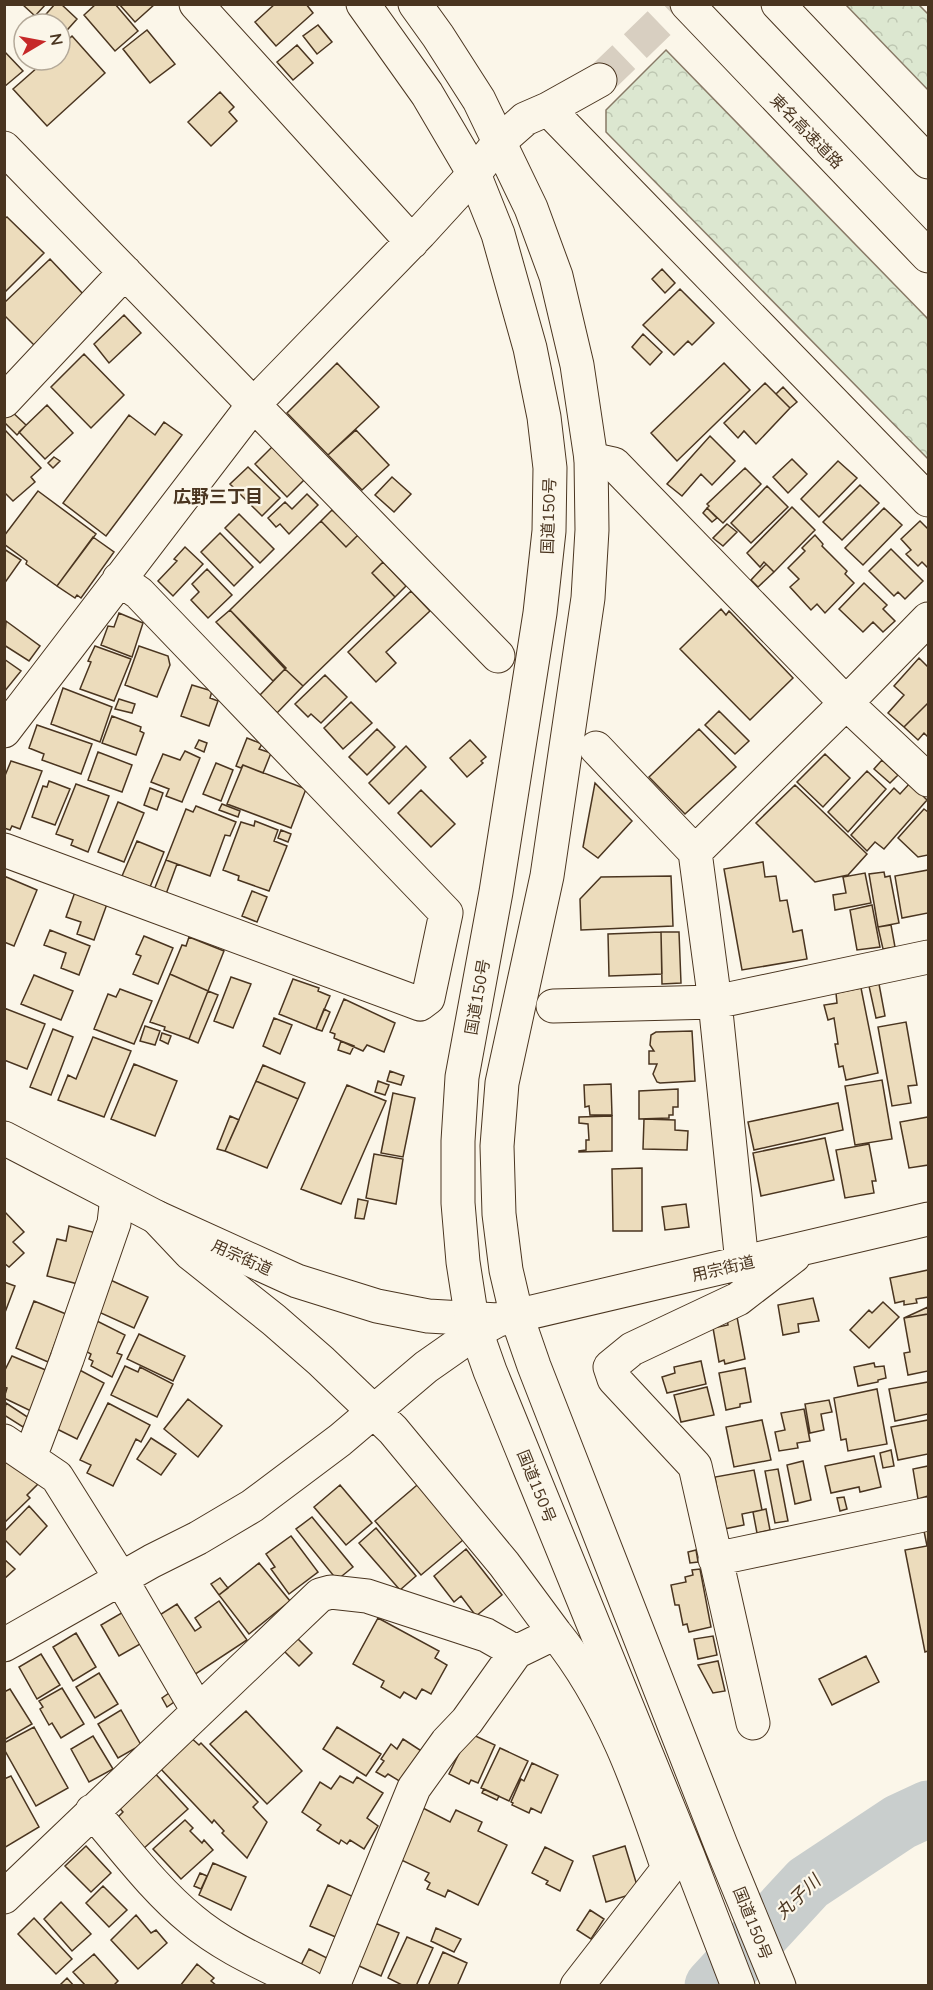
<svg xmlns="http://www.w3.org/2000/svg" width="933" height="1990" font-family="'Nunito Sans','Noto Sans JP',sans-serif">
<defs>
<pattern id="forest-crowns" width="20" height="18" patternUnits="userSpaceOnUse" patternTransform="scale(1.5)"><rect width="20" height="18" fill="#dce7d0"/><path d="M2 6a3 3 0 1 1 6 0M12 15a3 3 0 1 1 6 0" fill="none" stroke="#bec7b2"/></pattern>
</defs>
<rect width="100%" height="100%" fill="#fbf6e9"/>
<path fill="url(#forest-crowns)" stroke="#887966" stroke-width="1.5" d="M846 5H919L928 14V90Z
M666 50 928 319V459L606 132V110Z"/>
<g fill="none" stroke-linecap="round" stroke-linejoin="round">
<path stroke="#c9cecd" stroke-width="57" d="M713 1986 808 1883 900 1822 928 1809"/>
</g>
<path fill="#ecdcbc" stroke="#4a3520" stroke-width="1.5" d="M22 4H46L35 16Z
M55 4H61L77 19 60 38V24H43L40 21Z
M96 4H115L138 31 115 51 84 15Z
M119 4H155L135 22Z
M275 4H306L313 13 276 46 255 22Z
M318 25 332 42 317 54 303 36Z
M147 30 175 64 150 83 123 49Z
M72 36 105 73 47 126 13 89 46 60H60V47Z
M297 45 313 63 293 80 277 62Z
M4 51 23 71 4 87Z
M220 92 234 107 229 112 237 121 211 146 188 122Z
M7 217 44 253 4 293V219Z
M50 259 84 295 34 345 4 315V303Z
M662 269 675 283 665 293 652 279Z
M680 289 714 323 692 345 688 341 674 355 643 325Z
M124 315 141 333 109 363 94 344Z
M643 334 662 352 650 365 632 347Z
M84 354 124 395 91 428 51 387Z
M337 363 379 407 328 455 287 413Z
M724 363 750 390 677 461 651 433Z
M765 383 790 408 756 444 744 431 738 438 724 423Z
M783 387 797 402 790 408 776 394Z
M47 405 73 433 45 459 19 432Z
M9 409 26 425 17 435 4 422V413Z
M129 415 155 435 164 422 182 435 106 536 63 503Z
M5 430 41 468 31 477 35 482 13 501 4 492Z
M356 430 389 465 362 490 328 455Z
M710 436 735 461 712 485 701 474 682 496 667 484Z
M274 445 306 478 287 497 255 464Z
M54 457 60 461 53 468 48 463Z
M792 459 807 474 788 493 773 477Z
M838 461 857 478 819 517 801 499Z
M248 467 280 498 262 516 230 484Z
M745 468 761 484 723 523 707 508 709 506 707 504Z
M392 477 411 494 394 512 375 495Z
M860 485 879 503 842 540 823 522Z
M767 486 788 507 751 543 731 523Z
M38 491 96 534 57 586 26 564 27 561 4 544V536Z
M307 494 318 505 289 534 280 524 276 527 268 518 285 502 292 509Z
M792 507 815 530 774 572 764 562 760 567 747 553Z
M707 508 717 518 712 522 703 513Z
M884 508 902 525 863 565 845 548Z
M332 510 358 535 346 547 321 521Z
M239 514 274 549 260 563 225 528Z
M321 521 346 547 358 535 383 562 372 573 395 597 303 686 285 669 230 610Z
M920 521 928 529V568L922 562 918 566 906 554 911 550 901 539Z
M727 524 737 532 723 546 713 538Z
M220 533 253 567 234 586 201 552Z
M815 535 823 544 822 546 847 571 845 574 854 583 825 613 817 604 811 610 790 587 799 579 788 568 805 551 802 548Z
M93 537 114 552 81 598 77 595 75 598 57 586Z
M185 547 203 564 173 596 158 581 177 561 174 559Z
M4 549 21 560 4 584Z
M891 549 923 581 905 599 898 592 894 596 869 571Z
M383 562 406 586 395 597 372 573Z
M766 564 774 572 758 587 751 580Z
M207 569 232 595 208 618 191 600 199 592 192 584Z
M864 583 887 605 883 609 895 621 883 632 873 622 863 632 839 609Z
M411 591 430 611 386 652 396 663 376 682 348 652Z
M721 609 726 615 729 611 793 678 750 720 680 649Z
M230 610 286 668 273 681 216 622Z
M119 613 143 623 132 657 101 645 108 626 114 627Z
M6 621 40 646 29 661 4 645Z
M95 646 131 659 114 701 80 689 91 662 88 661Z
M139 646 168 656 170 665 157 697 125 685Z
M919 658 928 667V703L904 727 888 713 904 695 894 686Z
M4 659 21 671 4 692Z
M285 669 303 686 277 713 260 695Z
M325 675 347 697 321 723 311 714 308 717 295 704Z
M192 685 212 691 210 698 218 701 209 726 181 716Z
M63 688 112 707 100 742 51 724Z
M119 699 135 704 132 713 115 709Z
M351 702 372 723 343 749 324 728Z
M928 703V737L924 733 918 740 904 727Z
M719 711 749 741 735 754 705 725Z
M112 716 141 727 140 731 144 733 136 755 102 743Z
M37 725 92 744 81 774 42 760 44 754 29 748Z
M377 729 395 747 367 775 349 757Z
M699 729 736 767 685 814 649 777Z
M247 738 262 744 259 749 271 753 263 773 243 765 241 768 236 766Z
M199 740 207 743 204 752 195 748Z
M470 740 486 757 481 761 483 763 467 777 450 758Z
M406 746 426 767 389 804 369 783Z
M185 751 200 758 182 802 166 796 169 789 151 782 163 754 180 760Z
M98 752 132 765 122 792 88 780Z
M825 754 850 778 823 807 797 782Z
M882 760 898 775 890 783 874 769Z
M11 761 42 771 20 829 12 826 10 830 4 828V778Z
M216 763 233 770 221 801 203 794Z
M243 765 306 789 291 828 227 804Z
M867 771 886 789 848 832 828 812Z
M49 781 70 789 55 825 32 817 43 786 47 787Z
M595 783 632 821 598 858 583 847Z
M910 783 927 800 884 849 875 842 867 851 851 835 894 788 900 794Z
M76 784 109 796 88 852 71 845 73 840 56 834Z
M795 785 867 854 848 875 815 882 756 823Z
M150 788 163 793 157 810 144 805Z
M421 790 455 824 431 847 398 813Z
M118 802 144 813 124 862 98 852Z
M222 804 240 811 238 817 219 810Z
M196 806 236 822 230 836 225 835 210 876 166 860 186 809 193 812Z
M924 809 928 812V855L918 857 898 838Z
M255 821 278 830 274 841 287 846 269 891 238 880 239 876 223 870 241 822 254 826Z
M281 830 291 834 288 842 278 838Z
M137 841 164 852 150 887 122 876Z
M166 860 177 864 166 894 154 890Z
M763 862 765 877 776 876 780 901 787 900 793 932 802 930 807 959 742 970 724 869Z
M928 870V913L902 918 895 876Z
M884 872 885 877 890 876 899 923 878 927 869 874Z
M865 873 871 903 835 910 833 895 846 893 843 877Z
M4 876 37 890 14 946 4 942Z
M671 876 673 926 581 930 580 899 601 877Z
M252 891 267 897 257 922 242 916Z
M75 892 107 904 94 940 77 934 81 922 66 917Z
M872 905 880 947 857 950 850 910Z
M891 925 895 947 883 949 878 927Z
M50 930 90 946 79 975 61 968 66 953 44 945Z
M661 932 662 974 609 976 608 934Z
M661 932H679L681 983 662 984Z
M144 936 173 948 158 984 133 974 141 956 136 954Z
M189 937 224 951 208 991 170 974 182 945 186 946Z
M170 974 208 991 189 1039 164 1030 165 1027 150 1022Z
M34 975 73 991 61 1020 21 1004Z
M231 977 251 984 233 1028 214 1021Z
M293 979 319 988 318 991 330 996 316 1029 279 1014Z
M879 984 885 1016 876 1018 869 986Z
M861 988 878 1073 846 1080 843 1066 839 1067 835 1044H838L834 1018 828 1020 824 1005 837 1003 836 993Z
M120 989 152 1001 134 1044 94 1029 108 994 116 997Z
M208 991 218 995 198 1043 189 1039Z
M344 999 395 1023 384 1052 367 1045 363 1051 334 1038 335 1034 330 1032Z
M4 1008 45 1024 27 1069 4 1060Z
M324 1009 330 1012 322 1031 316 1029Z
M274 1018 292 1025 280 1054 263 1046Z
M906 1022 917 1085 908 1086 911 1103 892 1106 878 1027Z
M145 1026 160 1031 155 1045 140 1041Z
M53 1029 73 1037 51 1095 30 1087Z
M692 1031 695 1081 660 1083 657 1082 653 1074 657 1064H649V1051H654L650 1045 651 1035 656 1032Z
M162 1033 171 1036 168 1044 160 1040Z
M93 1037 131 1051 104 1117 58 1100 68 1075 76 1079Z
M341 1041 354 1046 350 1054 338 1050Z
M134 1064 177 1081 155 1136 111 1119Z
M263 1065 305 1083 298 1099 256 1081Z
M390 1071 404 1076 401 1085 387 1081Z
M882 1080 892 1139 855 1145 845 1086Z
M256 1081 298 1099 267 1168 225 1151Z
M378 1081 389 1085 385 1095 375 1092Z
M611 1084 612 1115H590L589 1106 585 1107 584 1085Z
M347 1085 386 1101 341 1204 301 1189Z
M678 1089V1107H673V1115H669V1118L639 1119V1091Z
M393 1093 415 1098 403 1157 381 1153Z
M838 1103 843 1130 754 1150 748 1122Z
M230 1116 239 1120 225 1151 217 1149Z
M612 1116V1151L579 1152V1151L586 1150V1140H589L588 1124 579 1123V1117Z
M928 1117V1165L909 1168 900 1122Z
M644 1119 675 1120V1130L688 1131 687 1150 643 1149Z
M825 1138 834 1180 761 1196 753 1153Z
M869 1144 876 1181H872L874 1193 845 1198 836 1150Z
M374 1154 403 1159 396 1204 366 1198Z
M642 1168V1231H613L612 1169Z
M358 1199 368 1201 364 1219 355 1218Z
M686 1204 689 1227 665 1230 662 1207Z
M4 1211 24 1232 13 1242 24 1253 9 1267 4 1263Z
M69 1226 100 1234 78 1284 47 1276 57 1239 66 1241Z
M928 1270V1297L916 1299 917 1303 904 1305V1301L895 1303 890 1278Z
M106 1278 148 1297 134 1328 92 1309Z
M4 1282 15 1286 4 1315Z
M813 1298 819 1321 798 1324 799 1332 783 1335 778 1305Z
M34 1301 66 1314 48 1362 16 1348Z
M883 1302 899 1317 869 1348 850 1330 869 1310 872 1313Z
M928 1307V1314L904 1318Z
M928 1314V1371L908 1375 904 1353 910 1352 904 1318Z
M737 1317 745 1359 725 1364 724 1360 719 1362 713 1328 728 1325 727 1319Z
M95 1320 125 1335 117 1353 122 1355 112 1377 91 1366 93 1361 89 1359 91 1354 82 1349Z
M139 1334 185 1356 173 1381 127 1359Z
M12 1356 48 1371 33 1412 4 1398 7 1388 4 1387V1372Z
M701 1361 706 1384 667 1393 662 1377 675 1373 674 1367Z
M874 1363 875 1367 884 1366 886 1378 878 1380V1382L858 1386 854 1367Z
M125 1366 138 1372 140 1367 173 1384 157 1417 111 1395Z
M74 1367 104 1383 77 1439 53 1427Z
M745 1368 751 1402 740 1404V1407L726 1410 719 1373Z
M928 1382V1414L895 1421 889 1389Z
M707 1387 714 1415 681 1422 674 1395Z
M877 1389 887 1444 848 1451 846 1439 841 1440 834 1398Z
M188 1399 222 1426 198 1457 164 1429Z
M829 1400 832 1412 821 1414 824 1430 810 1433 805 1404Z
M6 1403 29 1418 23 1427 4 1415Z
M108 1403 150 1425 141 1442 136 1439 113 1486 87 1473 91 1465 80 1460Z
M804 1409 810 1441 797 1443 798 1448 779 1451 775 1432 785 1430 781 1413Z
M762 1420 771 1460 734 1467 726 1427Z
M928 1420V1454L898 1460 891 1427Z
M151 1438 176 1454 161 1475 137 1459Z
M891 1450 894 1466 883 1468 880 1453Z
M874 1456 881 1487 860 1492 859 1487 831 1493 825 1466Z
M8 1460 40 1482 27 1495 30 1498 4 1523V1463Z
M803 1461 811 1500 795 1504 787 1465Z
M928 1466V1496L918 1499 913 1469Z
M778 1469 788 1521 775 1523 765 1471Z
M754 1470 762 1510 742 1514 744 1525 724 1529 715 1477Z
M423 1480 469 1535 421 1575 375 1521Z
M340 1485 372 1523 346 1545 314 1507Z
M844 1497 847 1509 840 1511 837 1498Z
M29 1506 47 1526 20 1555 4 1539V1532Z
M766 1509 770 1530 757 1533 753 1512Z
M312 1517 353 1567 337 1580 296 1529Z
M376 1528 416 1576 400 1590 359 1543Z
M928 1530V1651L925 1652 905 1550 927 1546 924 1531Z
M291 1536 318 1572 289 1594 271 1569 275 1567 266 1554Z
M466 1549 502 1595 476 1616 461 1596 454 1602 434 1576Z
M696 1550 698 1562 690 1563 688 1552Z
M4 1559 15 1569 4 1579Z
M259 1563 290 1601 249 1634 219 1595Z
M700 1569 711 1627 689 1632 687 1624 683 1625 679 1605H675L671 1585 686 1582 685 1577 693 1575 692 1570Z
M220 1578 228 1588 219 1595 211 1584Z
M219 1601 247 1640 194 1675 158 1616 177 1604 195 1631 201 1627 195 1618Z
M125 1611 142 1643 119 1656 101 1625Z
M378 1618 439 1651 435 1658 447 1665 431 1694 422 1689 416 1699 404 1692 400 1698 381 1687 384 1681 353 1664Z
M76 1633 96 1667 73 1681 53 1647Z
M293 1634 312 1653 299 1666 280 1647Z
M713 1636 717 1655 698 1659 694 1639Z
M41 1654 60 1685 37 1699 19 1667Z
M866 1656 879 1682 832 1705 819 1679Z
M718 1661 725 1691 713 1693 698 1665Z
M99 1673 118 1704 95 1718 76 1687Z
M62 1688 84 1724 61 1738 52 1723 49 1725 40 1709 43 1707 39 1701Z
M10 1689 32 1724 4 1740V1692Z
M172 1691 177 1700 167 1707 162 1698Z
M121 1710 141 1745 118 1758 98 1724Z
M246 1711 302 1771 267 1804 210 1744Z
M34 1727 68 1788 36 1806 4 1749V1743Z
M337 1727 381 1754 366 1776 323 1749Z
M469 1733 495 1745 478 1783 471 1780 469 1784 449 1774Z
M188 1735 199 1745 201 1743 258 1802 253 1807 267 1822 247 1858 222 1833 224 1831 214 1820 212 1823 158 1766Z
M93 1736 113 1769 89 1782 71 1749Z
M403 1739 423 1752 401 1782 388 1774 385 1777 376 1772 384 1761 381 1759 391 1744 397 1749Z
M500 1748 528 1761 509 1801 481 1788Z
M532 1763 558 1775 541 1813 531 1808 529 1813 512 1805 513 1803 511 1802 521 1779 524 1781Z
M150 1768 188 1809 143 1849 116 1819 123 1812 114 1802Z
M11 1776 39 1827 4 1848V1779Z
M340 1776 353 1783 357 1777 383 1793 367 1818 378 1826 364 1849 350 1840 347 1844 341 1840 339 1844 317 1830 321 1825 302 1812 320 1782 331 1789Z
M484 1789 499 1796 497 1800 482 1793Z
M421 1807 450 1822 456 1810 482 1822 478 1831 507 1845 478 1905 448 1890 445 1897 427 1889 430 1883 425 1880 429 1873 397 1858Z
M185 1820 193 1828 190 1831 202 1843 204 1840 213 1850 181 1879 153 1849Z
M86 1846 111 1873 91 1892 65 1866Z
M625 1846 639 1892 606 1902 593 1856Z
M545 1847 573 1861 560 1891 546 1884 548 1881 532 1873Z
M213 1863 246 1877 231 1910 199 1895Z
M200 1873 207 1876 201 1889 194 1886Z
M328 1885 356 1898 338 1938 310 1926Z
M103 1886 127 1910 109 1927 86 1903Z
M61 1902 91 1934 72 1951 44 1919Z
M590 1910 604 1919 591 1939 577 1930Z
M136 1915 151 1933 156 1930 167 1943 138 1969 111 1940Z
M34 1918 72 1959 56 1974 18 1934Z
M375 1923 399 1933 381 1976 357 1965Z
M436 1928 461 1939 454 1952 431 1941Z
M407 1937 433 1948 416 1986H404L388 1978Z
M309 1949 329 1959 321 1975 301 1965Z
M443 1952 467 1963 457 1986H428Z
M94 1954 118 1981 113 1986H86L73 1972Z
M197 1964 214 1978 211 1981 217 1986H180Z
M67 1978 74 1986H59Z"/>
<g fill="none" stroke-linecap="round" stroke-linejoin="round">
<path stroke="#d8cfc1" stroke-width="33" stroke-dasharray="33 16" stroke-linecap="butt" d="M600 80 679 4"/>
<g stroke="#4a3520" stroke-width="35">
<path id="minor" d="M196 4 412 242
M548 109 928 500
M4 148 498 656
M4 401 125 272
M591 459 614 464 846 703 928 780
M4 731 254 404 420 233 474 174 500 141 525 119 548 109 600 80
M596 748 695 852
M4 850 420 1004 428 998 446 913 139 593 119 579
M553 1006 715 1002 928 957
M156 1217 190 1253 274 1320 321 1361 393 1430 504 1564 555 1633 516 1652
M742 1263 715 1002 695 852 846 703 928 619
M4 1441 57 1477 121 1579 198 1711
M30 1457 67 1359 114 1223 117 1197
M715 1559 928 1514
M555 1633C611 1702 640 1786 668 1869L577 1986
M4 1645 152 1561 198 1538 252 1506 340 1440 426 1367 476 1332 498 1320 928 1219
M753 1723 695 1466 614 1379 610 1367 632 1349 738 1299 794 1256
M92 1811C124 1848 154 1889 192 1920 225 1948 269 1966 308 1986
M4 1897 320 1595 331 1592 367 1596 486 1635 516 1652 467 1721 447 1742 414 1788 333 1986"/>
</g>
<g stroke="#4a3520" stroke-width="35">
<path id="major" d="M4 1138 156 1217 297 1281 377 1306 428 1316 498 1320"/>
</g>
<g stroke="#4a3520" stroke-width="35">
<path id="highway" d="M363 4 427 94 474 174 498 234 530 348 544 417 550 468 549 531 540 613 496 892 462 1077 458 1141V1203L463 1262 472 1320 490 1371 688 1856 738 1986
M415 4 438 36 479 100 531 208 556 276 577 365 591 459 592 530 588 598 547 876 502 1083 497 1146 499 1214 506 1270 517 1317 534 1366 721 1845 779 1986
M687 4 928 256
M778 4 928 162"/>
</g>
<use href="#minor" stroke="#fbf6e9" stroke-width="33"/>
<use href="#major" stroke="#fbf6e9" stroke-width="33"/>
<use href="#highway" stroke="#fbf6e9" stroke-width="33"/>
</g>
<g text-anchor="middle" stroke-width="4.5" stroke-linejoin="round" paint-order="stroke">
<g font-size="16" fill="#4a3520" stroke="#fbf6e9">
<text transform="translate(807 131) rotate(46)" y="6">東名高速道路</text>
<text transform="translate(548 516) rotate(-88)" y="6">国道150号</text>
<text transform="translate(477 997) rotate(-80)" y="6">国道150号</text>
<text transform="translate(242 1257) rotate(24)" y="6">用宗街道</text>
<text transform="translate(723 1268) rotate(-13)" y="6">用宗街道</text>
<text transform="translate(537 1486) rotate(68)" y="6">国道150号</text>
<text transform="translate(753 1923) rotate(68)" y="6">国道150号</text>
</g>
<g font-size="18" font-weight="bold" fill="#4a3520" stroke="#fbf6e9">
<text x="218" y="503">広野三丁目</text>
</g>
<g font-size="18" font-style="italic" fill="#4a3520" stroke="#fbf6e9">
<text transform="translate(798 1897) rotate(-44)" y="6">丸子川</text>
</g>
</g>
<rect width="933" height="1990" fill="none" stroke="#4a3520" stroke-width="12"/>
<g transform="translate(42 42) rotate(80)"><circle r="28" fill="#fbf6e9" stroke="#b4a999" stroke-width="1.5"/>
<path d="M0-4.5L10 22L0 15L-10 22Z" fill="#c62828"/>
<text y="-9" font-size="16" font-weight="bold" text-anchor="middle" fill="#4a3520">N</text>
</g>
</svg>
